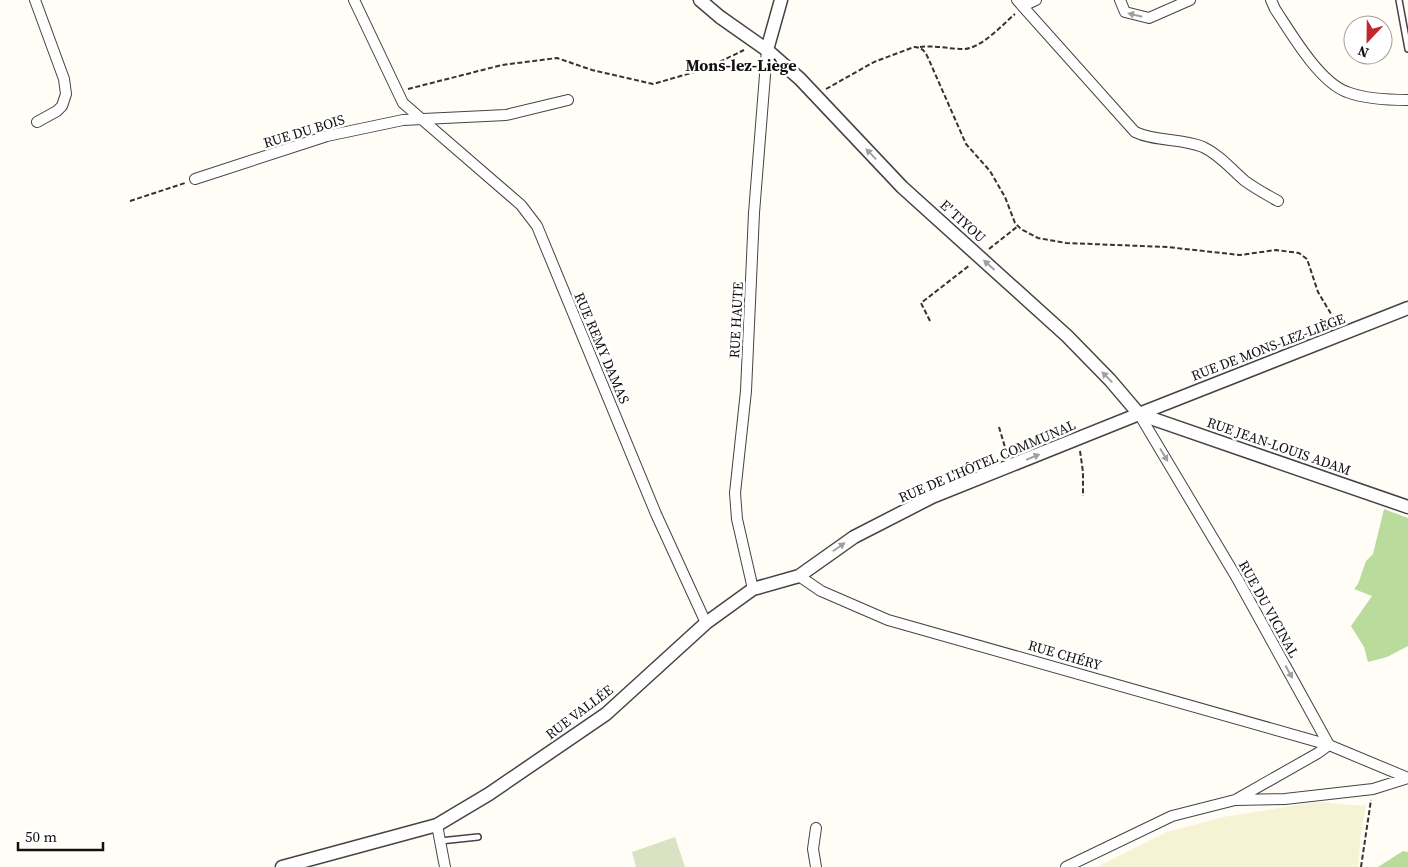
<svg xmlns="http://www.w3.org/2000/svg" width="1408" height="867" font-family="'Source Serif 4',serif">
<rect width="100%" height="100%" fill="#fffdf5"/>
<path fill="#f6f3d4" d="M1317 802 1366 806 1361 833 1358 867H1097L1167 832 1223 817Z"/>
<path fill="#b9dc9c" d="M1384 509 1408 518V646L1387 657 1368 662 1364 647 1351 626 1372 596 1354 589 1358 584 1366 561 1373 554Z
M1403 851 1408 852V867H1378Z"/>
<path fill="#d9e3c4" d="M675 837 685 867H636L632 852Z"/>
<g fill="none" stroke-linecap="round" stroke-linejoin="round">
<g stroke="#444" stroke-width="8">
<path id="service" d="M1399 0 1408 49
M440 841 478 837"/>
</g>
<g stroke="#444" stroke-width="12">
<path id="minor" d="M35 0 64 79 66 94 62 106 57 111 37 122
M354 0 403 103 521 205 537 226 656 514 706 623
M1017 0 1135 132C1156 142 1181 138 1203 147 1220 155 1231 169 1245 181 1256 189 1267 195 1278 201
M1120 0 1125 12 1149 18 1190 0
M1271 0 1275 9C1291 33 1319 82 1347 92 1365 99 1389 100 1408 100
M1023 6 1036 0
M195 179 327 136 403 120 506 115 568 100
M1139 414 1238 580 1329 745
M799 576 821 591 888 620 1329 745 1408 778
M753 589 737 519 735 493 746 391 754 213 767 50
M1237 799 1318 753 1329 745
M437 825 445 867
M816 828 813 849 816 867
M1066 867 1172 816 1235 800 1285 799 1373 789 1408 778"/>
</g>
<g stroke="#444" stroke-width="15">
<path id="tertiary" d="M700 0 720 17 767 50 800 79 902 187 1067 336 1110 380 1139 414
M767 50 781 0
M1139 414 1408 507
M282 867 437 825 489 794 606 714 706 623 753 589 799 576 854 537 932 497 1139 414 1408 308"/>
</g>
<path stroke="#333" stroke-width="2" stroke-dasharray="5 2.5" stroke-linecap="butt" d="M920 47C935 45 949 49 963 49 981 49 1002 25 1015 14
M408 89 502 65 557 58 592 70 653 84 705 69 744 50
M826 89 874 62 914 47C923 47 926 53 929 60L966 144 990 171 1005 197 1015 223 1021 229 1038 238 1066 243 1167 247 1240 255 1276 250 1299 253 1307 259 1318 292 1337 324
M130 201 185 183
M989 249 1018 226
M930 321 921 303 970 265
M999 427 1007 454
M1080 451 1083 472V496
M1361 867 1371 800"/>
<use href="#service" stroke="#fff" stroke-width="5"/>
<use href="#minor" stroke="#fff" stroke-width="10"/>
<use href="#tertiary" stroke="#fff" stroke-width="12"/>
</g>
<defs><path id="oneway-solid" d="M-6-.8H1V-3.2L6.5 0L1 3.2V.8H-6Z" transform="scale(1.25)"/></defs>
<g fill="#a0a0a0">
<use href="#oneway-solid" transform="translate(1135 15) rotate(-166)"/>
<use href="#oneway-solid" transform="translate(871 154) rotate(-134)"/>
<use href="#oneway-solid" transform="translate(989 265) rotate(-138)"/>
<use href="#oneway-solid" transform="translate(1107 377) rotate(-134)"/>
<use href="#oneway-solid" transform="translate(1164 455) rotate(59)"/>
<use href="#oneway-solid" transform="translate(1033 457) rotate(-22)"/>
<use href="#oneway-solid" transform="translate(839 547) rotate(-35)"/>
<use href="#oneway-solid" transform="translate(1289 672) rotate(61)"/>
</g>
<g text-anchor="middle" stroke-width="5" stroke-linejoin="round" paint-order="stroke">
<g font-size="14" fill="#111" stroke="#fff">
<text transform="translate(304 131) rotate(-17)" y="5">RUE DU BOIS</text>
<text transform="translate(963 221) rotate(42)" y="5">E' TIYOU</text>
<text transform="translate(736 320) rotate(-87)" y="5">RUE HAUTE</text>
<text transform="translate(1268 347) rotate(-21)" y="5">RUE DE MONS-LEZ-LIÈGE</text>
<text transform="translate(602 348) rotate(67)" y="5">RUE REMY DAMAS</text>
<text transform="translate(1279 446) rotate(19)" y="5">RUE JEAN-LOUIS ADAM</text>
<text transform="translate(987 461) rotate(-23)" y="5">RUE DE L'HÔTEL COMMUNAL</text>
<text transform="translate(1269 609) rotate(61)" y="5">RUE DU VICINAL</text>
<text transform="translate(1065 655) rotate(16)" y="5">RUE CHÉRY</text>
<text transform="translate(579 712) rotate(-37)" y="5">RUE VALLÉE</text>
</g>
<g font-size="16" font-weight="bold" fill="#111" stroke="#fff">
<text x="741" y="71">Mons-lez-Liège</text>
</g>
</g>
<g transform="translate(1368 40) rotate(202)"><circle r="24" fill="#ffffff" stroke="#a0a0a0"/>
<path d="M0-4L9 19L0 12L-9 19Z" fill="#c4262e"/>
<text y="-8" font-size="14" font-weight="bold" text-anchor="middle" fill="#111111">N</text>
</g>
<path d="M18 842v8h85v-8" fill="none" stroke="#111111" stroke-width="2.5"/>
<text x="25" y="842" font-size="15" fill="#111111" stroke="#ffffff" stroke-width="4" paint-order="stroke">50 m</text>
</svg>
